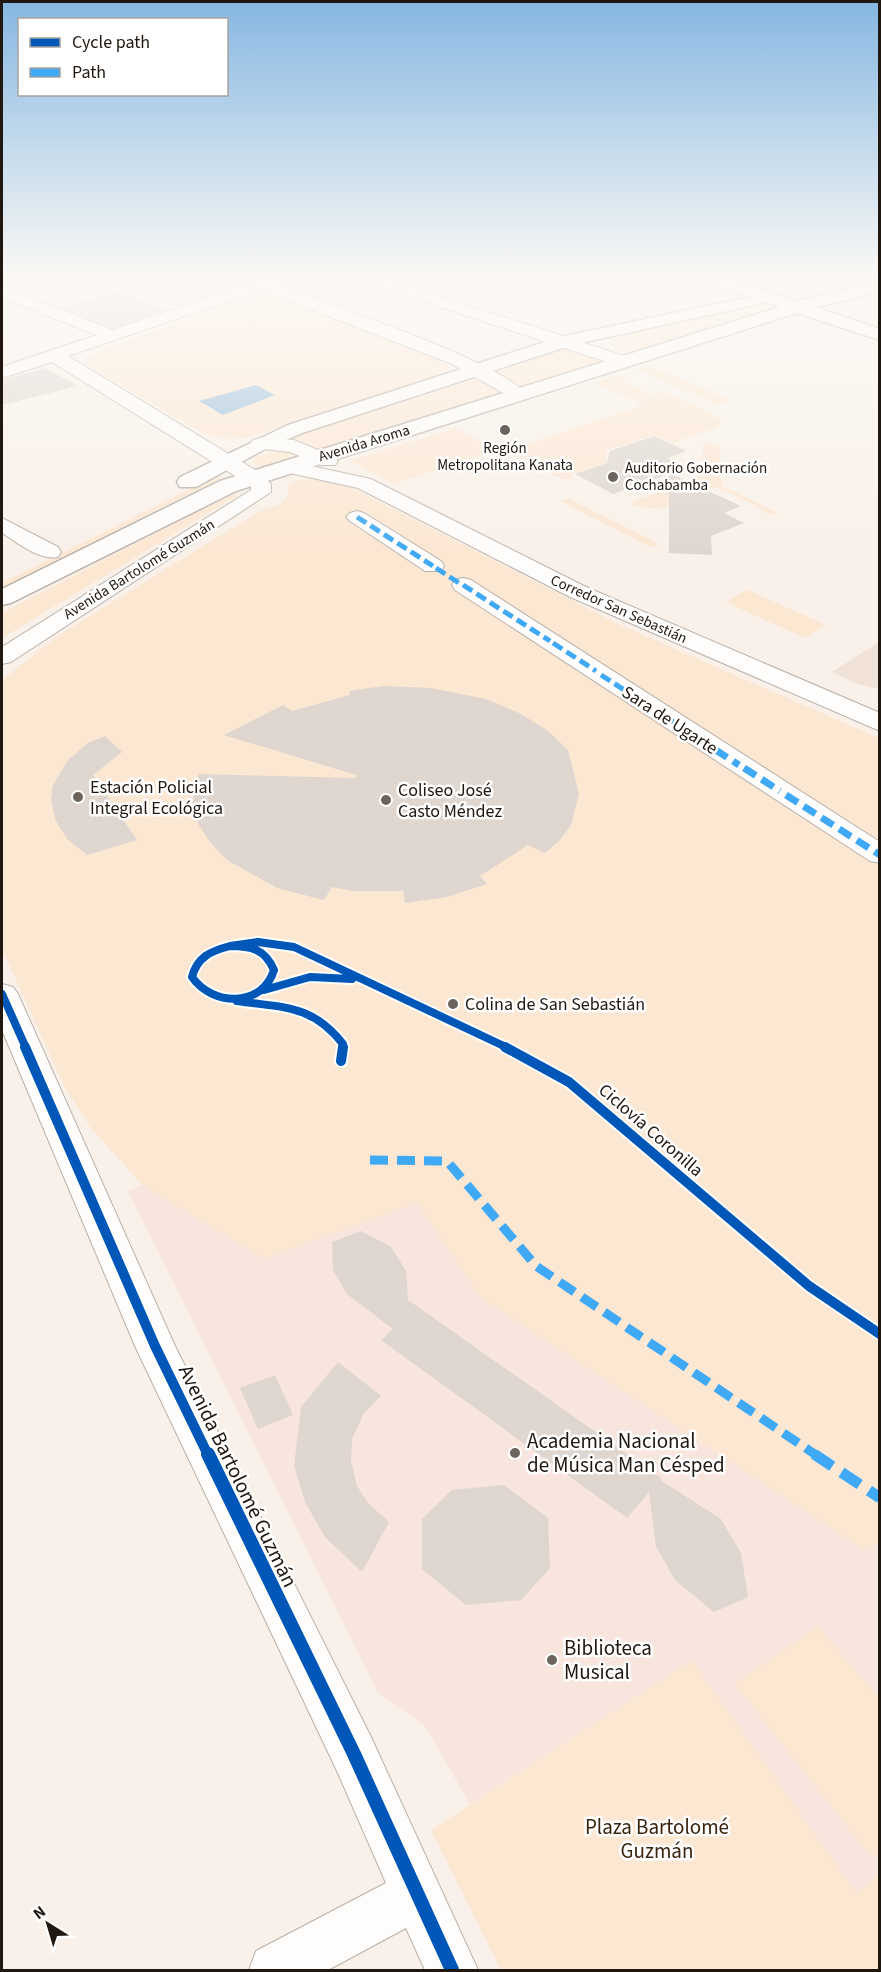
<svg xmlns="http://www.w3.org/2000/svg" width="881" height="1972" font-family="'Source Sans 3',sans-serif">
<rect width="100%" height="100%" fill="#f9f1e9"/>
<path fill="#f1e2d8" d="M879 642V689L857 684 832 672Z"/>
<path fill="#f7e5de" d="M404 1166 879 1526V1970L692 1660 470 1804 425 1726 378 1693 128 1191 142 1185Z"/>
<path fill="#fce7d3" d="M263 298 286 300 444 363 450 368 443 377 245 438 229 439 204 434 90 367 87 362 88 357 95 352 241 301Z
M763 305 777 308 639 352 623 353 610 346 613 335Z
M567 348 604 361 518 388 493 373Z
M647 365 731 400 718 405 636 369Z
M622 374 630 377 621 380 653 395 663 391 709 412 723 422 715 428 672 443 654 435 606 451 605 460 608 462 570 475 574 477 564 480 507 450 643 405 594 383Z
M476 379 502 391V393L321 450 310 444 289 440 305 432Z
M455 428 498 450 394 484 350 461Z
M710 443 719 446 722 486 780 514 764 513 762 509 717 487C689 498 660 517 630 503L702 475 703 448 700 446Z
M282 450 292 452 295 459C281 463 266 471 252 463L255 457Z
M215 476 225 481 192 493 2 590V583Z
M311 478 347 485 616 623 879 738V1543L864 1550 481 1298 417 1203 264 1259 142 1185 90 1127 65 1088 2 949V680L59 635 258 512 280 504 288 495 287 486 293 482Z
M235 494 237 496 2 638V613L223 498Z
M569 498 657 543 659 545 650 547 560 501Z
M747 590 827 625 805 638 725 602Z
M818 1626 879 1697 880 1853 872 1858 734 1684Z
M692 1660 857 1893 879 1873V1970H501L431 1830Z"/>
<path fill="#94bcda" d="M256 385 275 395 223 415 199 401Z"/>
<path fill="#ded6cf" d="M115 291 166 310 113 328 61 308Z
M45 368 78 386 2 405V380Z
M654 436 686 451 667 458 687 467 670 473 741 506 724 513 744 523 711 536 712 555 669 553V474L613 494 575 474 607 463 610 451Z
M384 686 431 688 486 699 521 714 548 731 568 750 579 794 571 825 560 840 545 853 528 845 480 876 487 884 447 897 405 903 403 891H352L332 887 324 900 312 897 277 888 227 860 210 842 199 825 193 806 194 788 199 774 356 778V775L224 735 283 705 292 711 350 695 349 691Z
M105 736 122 752 93 775 137 840 87 855 67 839 55 819 51 800 53 785 68 760 88 743Z
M361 1231 391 1247 406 1271 408 1300 661 1478 660 1480 721 1519 741 1553 748 1597 714 1612 675 1580 656 1546 649 1492 627 1518 381 1340 393 1329 347 1294 333 1270 332 1242Z
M338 1362 381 1396 364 1413 352 1439 351 1461 357 1486 369 1504 389 1522 362 1572 325 1537 305 1502 294 1466 301 1407Z
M275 1375 293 1415 258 1429 240 1388Z
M504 1485 548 1518 550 1568 521 1600 466 1605 422 1569V1519L452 1490Z"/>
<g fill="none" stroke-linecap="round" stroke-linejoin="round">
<g stroke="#b8b0a9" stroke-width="2">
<path id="minor" d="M266 278H290L277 285C324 303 503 361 526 395L517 401 452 364 261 290 68 356 260 473 271 484V492L11 662 2 664V647L251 490V486L52 362 2 378V367L97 335 2 298V287L113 330Z
M359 278H383L631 358 634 362 631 366H619L361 281Z
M260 438 294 440 335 457 338 461 335 465H321L290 452 253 448 250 444 253 440Z
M288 461 371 479 586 587 880 713V731L570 597 358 488 281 471 278 467 281 463Z
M357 511 364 513 441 561 444 566 441 571H425L350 521 346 517 350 513Z
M2 518 58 547 61 552 58 557C39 561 17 542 2 533Z
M463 578 471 580 880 842V863L870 861 455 590 452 585 455 580Z
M2 984 13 987 18 994 175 1346 371 1737 478 1970H425L406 1928 328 1970H249L256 1951 386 1883 337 1771 135 1346 2 1030Z"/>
</g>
<g stroke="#b8b0a9" stroke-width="3">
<path id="major" d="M704 278H729L798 301 880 282V292L815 307 880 329V340L797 313 236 491 11 603 2 605V589L220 481 780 307 767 302 572 345 302 433 267 448 196 487H180L177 482 180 477 288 425 560 337 750 297 706 282Z"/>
</g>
<use href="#minor" fill="#fefdfc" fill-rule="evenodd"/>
<use href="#major" fill="#fefdfc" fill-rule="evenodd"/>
<path stroke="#3fa9f5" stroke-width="5" stroke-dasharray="11 5" stroke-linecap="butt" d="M357 517 433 566
M436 568 459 583
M463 585 550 641
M553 643 596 671
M601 675 683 728"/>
<path stroke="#3fa9f5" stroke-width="7" stroke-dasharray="14 7" stroke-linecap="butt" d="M680 727 739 765
M744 768 780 791
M786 795 880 855"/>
<path stroke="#3fa9f5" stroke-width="9" stroke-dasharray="18 9" stroke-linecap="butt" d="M370 1160 447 1161 536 1266 816 1455"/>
<path stroke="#3fa9f5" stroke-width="11" stroke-dasharray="22 11" stroke-linecap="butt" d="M814 1454 880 1498"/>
<g stroke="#fff" stroke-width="12">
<path id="cycleway-far2" d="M230 946 258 942 294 947 508 1048
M230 946C251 946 265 949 274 970 263 1007 213 1007 192 977 197 957 211 951 230 946Z
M264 990 310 977 352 979
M2 994 26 1048
M237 1001C283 1008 312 1004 343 1044V1048"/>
</g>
<g stroke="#fff" stroke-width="14">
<path id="cycleway-far1" d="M25 1047 155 1346 208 1455
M505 1047 569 1082 809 1286 880 1334
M341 1061 343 1047"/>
</g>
<g stroke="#fff" stroke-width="17">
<path id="cycleway" d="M208 1454 354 1754 452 1970"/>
</g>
<use href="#cycleway-far2" stroke="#0057b8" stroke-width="8"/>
<use href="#cycleway-far1" stroke="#0057b8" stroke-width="10"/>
<use href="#cycleway" stroke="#0057b8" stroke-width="14"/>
</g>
<linearGradient id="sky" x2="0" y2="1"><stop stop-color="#86b7e2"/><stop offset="0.5" stop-color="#fcf9f5"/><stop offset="1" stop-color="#fcf9f5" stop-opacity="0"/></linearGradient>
<rect width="881" height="554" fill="url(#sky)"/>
<g fill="#6c645c" stroke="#fff" stroke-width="2">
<circle cx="505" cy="430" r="6"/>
<circle cx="613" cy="477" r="6"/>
<circle cx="78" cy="797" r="6"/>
<circle cx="386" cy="800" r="6"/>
<circle cx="453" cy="1004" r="6"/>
<circle cx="515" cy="1453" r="6"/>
<circle cx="552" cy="1660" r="6"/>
</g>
<g text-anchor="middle" stroke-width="5" stroke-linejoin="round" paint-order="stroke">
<g font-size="15" fill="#201810" stroke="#fff">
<text transform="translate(364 443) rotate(-17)" y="5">Avenida Aroma</text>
<text transform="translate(139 569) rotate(-32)" y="5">Avenida Bartolomé Guzmán</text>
<text transform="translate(619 609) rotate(24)" y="5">Corredor San Sebastián</text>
</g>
<g font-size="15" fill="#201810" stroke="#fff">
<text x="505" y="453">Región<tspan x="505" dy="17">Metropolitana Kanata</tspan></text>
<text x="625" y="473" text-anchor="start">Auditorio Gobernación<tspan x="625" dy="17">Cochabamba</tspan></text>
</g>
<g font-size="18" fill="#201810" stroke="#fff">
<text transform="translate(670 720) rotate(33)" y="6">Sara de Ugarte</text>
<text transform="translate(651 1130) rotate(41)" y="6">Ciclovía Coronilla</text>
</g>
<g font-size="18" fill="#201810" stroke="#fff" text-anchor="start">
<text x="90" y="793">Estación Policial<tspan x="90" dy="21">Integral Ecológica</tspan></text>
<text x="398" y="796">Coliseo José<tspan x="398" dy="21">Casto Méndez</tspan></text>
<text x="465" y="1010">Colina de San Sebastián</text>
</g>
<g font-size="21" fill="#201810" stroke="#fff" text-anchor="start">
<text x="527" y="1448">Academia Nacional<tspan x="527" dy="24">de Música Man Césped</tspan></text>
<text x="564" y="1655">Biblioteca<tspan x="564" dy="24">Musical</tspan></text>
</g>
<g font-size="21" fill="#201810" stroke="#fff">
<text transform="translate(238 1476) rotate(64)" y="7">Avenida Bartolomé Guzmán</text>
</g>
<g font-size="21" fill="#3a240d" stroke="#fff">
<text x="657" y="1834">Plaza Bartolomé<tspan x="657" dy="24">Guzmán</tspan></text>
</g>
</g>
<rect width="881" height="1972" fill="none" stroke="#201810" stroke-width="6"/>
<rect x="18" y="18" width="210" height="78" fill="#ffffff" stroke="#a6a39f" stroke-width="1.5"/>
<rect x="30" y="38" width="30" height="9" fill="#0057b8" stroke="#a6a39f" stroke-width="1.5"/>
<text x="72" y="48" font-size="18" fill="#201810">Cycle path</text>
<rect x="30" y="68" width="30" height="9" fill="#3fa9f5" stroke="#a6a39f" stroke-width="1.5"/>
<text x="72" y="78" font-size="18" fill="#201810">Path</text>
<g transform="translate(48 1924) rotate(323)" stroke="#ffffff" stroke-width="4.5" paint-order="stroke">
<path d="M0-4.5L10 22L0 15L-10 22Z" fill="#201810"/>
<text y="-9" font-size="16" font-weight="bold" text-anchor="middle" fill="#201810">N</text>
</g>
</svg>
